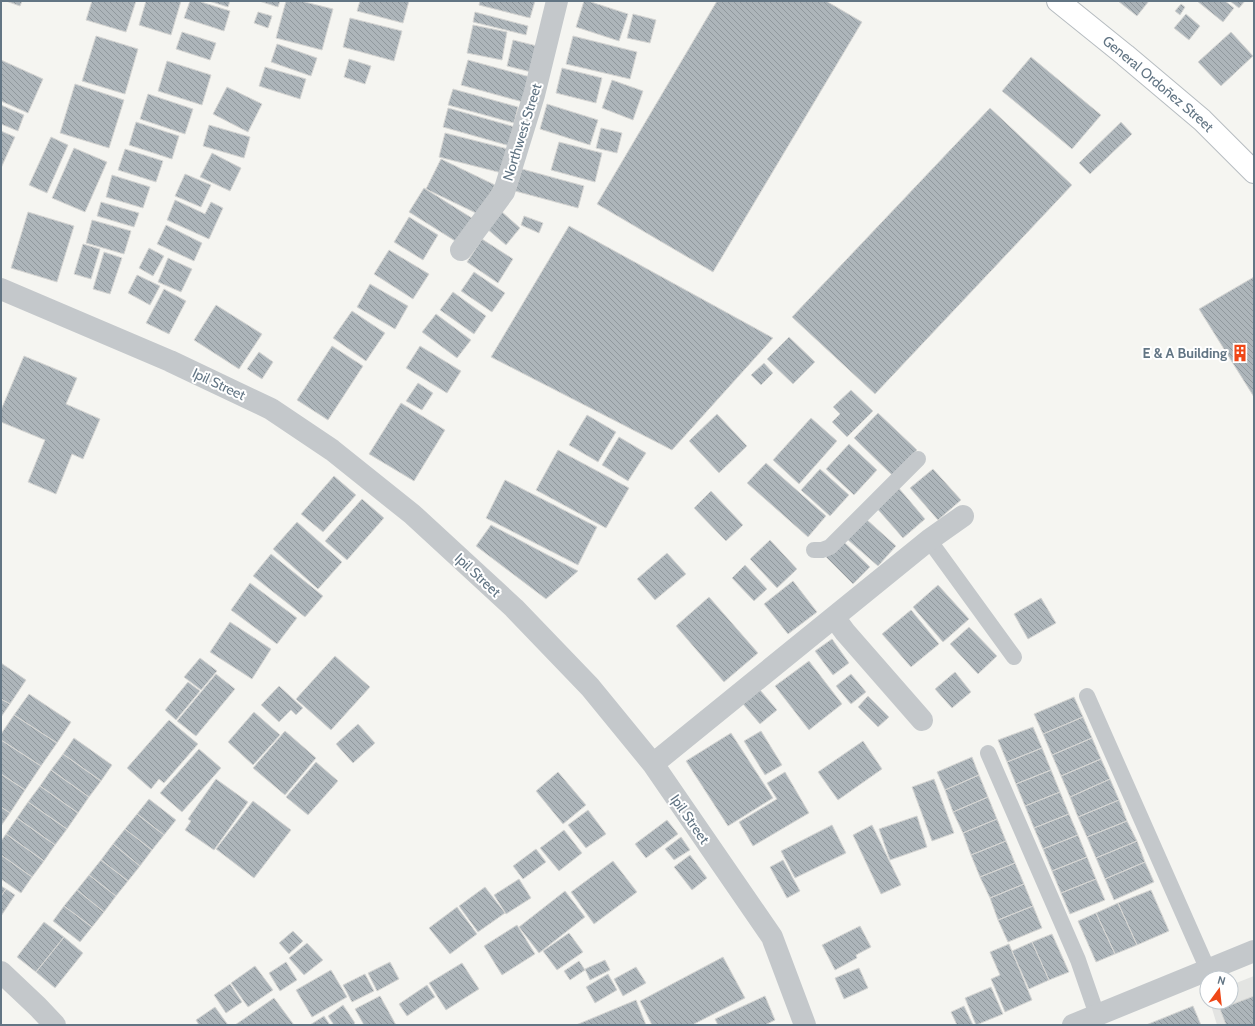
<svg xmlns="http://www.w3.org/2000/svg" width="1255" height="1026" font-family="Cabin,sans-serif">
<defs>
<pattern id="building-back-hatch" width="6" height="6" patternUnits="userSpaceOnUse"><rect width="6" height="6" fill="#adb5ba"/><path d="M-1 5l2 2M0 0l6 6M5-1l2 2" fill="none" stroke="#90989d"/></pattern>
</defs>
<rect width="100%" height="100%" fill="#f5f5f1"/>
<path fill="#e3e4e2" d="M1254 976V1025H1217L1210 1002H1231V985Z"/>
<path fill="url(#building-back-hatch)" stroke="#d6d6d4" d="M6 1H22L20 6Z
M92 1H136L126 32 86 20Z
M146 1H181L171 35 139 25Z
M190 1H198L230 11 224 31 184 18Z
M209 1H230L228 7Z
M259 1H280L278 7Z
M286 1H301L333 9 322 50 276 38Z
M360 1H409L403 23 357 11Z
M480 1H535L530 18 479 5Z
M584 1H588L628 14 619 41 576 27Z
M717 1H826L862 22 713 272 597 204Z
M1118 1H1149L1137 16Z
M1197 1H1225L1234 8 1223 22Z
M1230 1H1245L1239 8Z
M1181 4 1185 7 1180 15 1175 11Z
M258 12 272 16 268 28 254 23Z
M475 12 528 26 526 35 473 22Z
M633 14 656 20 650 43 627 38Z
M1186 14 1200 26 1189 40 1174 28Z
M350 18 402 31 394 61 343 47Z
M473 25 507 32 502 60 467 53Z
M182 32 216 43 210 60 176 49Z
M1231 32 1253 56 1221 86 1198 62Z
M96 36 138 49 125 94 82 81Z
M573 36 637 52 630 79 566 64Z
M513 40 537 46 531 72 507 66Z
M277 44 317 58 311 76 271 62Z
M1031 57 1101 115 1072 149 1002 91Z
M349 59 371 66 365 84 344 77Z
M1 60 43 79 28 113 1 101Z
M468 60 530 77 523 102 461 85Z
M167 61 211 75 202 105 158 91Z
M265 67 306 79 300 99 259 86Z
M562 68 602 78 596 103 556 93Z
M612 80 643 91 633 120 602 108Z
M75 84 124 100 109 148 60 133Z
M227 87 262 104 248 132 213 114Z
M453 89 518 107 514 123 448 105Z
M148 94 193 109 185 134 140 119Z
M547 104 598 120 590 145 540 129Z
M1 105 24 115 18 131 1 124Z
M448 108 515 127 510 146 443 127Z
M990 108 1072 185 875 394 792 317Z
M136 122 179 136 172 159 129 145Z
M1121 122 1132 134 1090 174 1079 163Z
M209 125 250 137 244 158 203 146Z
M601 128 622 133 617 153 596 148Z
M1 131 15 137 1 168Z
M445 133 508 149 502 173 439 157Z
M51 137 68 145 47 193 29 185Z
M559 142 602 153 595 182 551 170Z
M74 148 107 162 85 212 52 198Z
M125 149 163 161 156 182 118 170Z
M212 153 241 168 230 191 200 177Z
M441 159 495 185 480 215 426 189Z
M522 169 584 186 578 208 515 191Z
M185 174 211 185 201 207 175 196Z
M112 175 150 187 143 208 106 197Z
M424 188 475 220 460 244 409 212Z
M175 200 205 214 211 202 223 208 209 239 167 220Z
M101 202 139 213 134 227 97 216Z
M501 211 520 228 506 245 486 228Z
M28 212 74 226 57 282 11 268Z
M524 216 543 223 539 233 521 225Z
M409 217 438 235 423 260 394 242Z
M92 220 131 231 124 254 86 243Z
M166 225 202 243 194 261 157 244Z
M569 226 773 338 672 450 491 357Z
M482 239 513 259 498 283 467 262Z
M83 244 100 249 91 279 74 274Z
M149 248 164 256 153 276 139 268Z
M389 250 429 274 413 299 374 274Z
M104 252 122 258 110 294 93 289Z
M168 258 192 269 181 292 158 282Z
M474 272 505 293 492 312 461 291Z
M137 275 160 286 150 305 128 293Z
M1254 277V397L1199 309Z
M370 284 408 306 395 329 357 307Z
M164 289 186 301 169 334 146 323Z
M453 292 486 316 474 334 440 310Z
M216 305 262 334 239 369 194 340Z
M352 311 385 333 366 361 333 338Z
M436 314 471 340 457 358 422 332Z
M789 337 815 362 793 384 767 359Z
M332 346 363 366 328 420 297 400Z
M420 346 461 371 447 393 406 368Z
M259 352 273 362 262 379 247 369Z
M24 356 77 378 66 404 100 419 83 459 72 454 56 494 28 482 45 440 1 422V410Z
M764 363 773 373 761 385 751 375Z
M418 383 433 393 422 410 406 401Z
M851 390 873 411 847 437 832 422 840 414 833 407Z
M401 403 445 430 414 481 369 454Z
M878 413 917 450 892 475 854 438Z
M717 414 747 446 719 473 689 441Z
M587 415 616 432 598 462 569 445Z
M811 418 837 441 799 484 773 460Z
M619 437 646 453 628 481 602 465Z
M849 444 877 470 854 495 826 469Z
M558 450 629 488 606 528 536 490Z
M766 463 826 516 808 537 747 483Z
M820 469 849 495 830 516 801 490Z
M933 469 961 500 938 520 910 488Z
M334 476 356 495 323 532 301 514Z
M505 480 597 527 578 565 486 518Z
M897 486 925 519 903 538 874 505Z
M711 491 743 525 726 541 694 508Z
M362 499 384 518 347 560 325 541Z
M866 519 896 546 878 566 847 539Z
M297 522 342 562 318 589 273 549Z
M491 525 578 571 546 599 476 546Z
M770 540 797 569 777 588 750 559Z
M843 541 870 567 853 584 826 557Z
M667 553 686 574 655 600 637 579Z
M271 554 323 596 305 617 253 576Z
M745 565 767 589 754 601 732 578Z
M793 581 817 612 788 634 764 604Z
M250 583 297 618 277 644 231 610Z
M938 585 969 619 943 642 913 607Z
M709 597 758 653 724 682 676 626Z
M1041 598 1056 623 1028 639 1014 614Z
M911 610 939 644 911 667 882 634Z
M230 622 271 649 252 679 210 652Z
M969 627 997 656 978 674 950 644Z
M832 639 849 663 833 675 815 651Z
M335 656 370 687 331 730 296 699Z
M200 658 217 671 201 690 184 677Z
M809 661 842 704 809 730 775 686Z
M1 663 26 680 10 704 1 699Z
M955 672 971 692 952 708 935 689Z
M216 674 235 689 196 736 177 721Z
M851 674 866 692 851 704 836 686Z
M188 682 200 691 176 720 165 710Z
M279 686 303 708 296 715 291 710 279 722 261 705Z
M760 690 777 710 760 724 743 704Z
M29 694 71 722 57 743 14 715Z
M868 696 889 717 878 727 858 707Z
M1074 697 1083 717 1043 734 1034 714Z
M1 699 10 704 1 717Z
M254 712 280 735 253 765 228 742Z
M14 715 57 743 41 766 1 740V734Z
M1083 717 1092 738 1052 755 1043 734Z
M169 720 198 744 164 783 159 779 151 789 127 768Z
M358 724 375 743 353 763 336 744Z
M1033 727 1042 748 1007 762 998 740Z
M285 731 316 758 285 795 253 768Z
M761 731 782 765 765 775 744 741Z
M731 733 773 798 728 826 686 761Z
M74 738 112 765 101 781 63 754Z
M1092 738 1101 759 1061 776 1052 755Z
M1 740 41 766 25 790 1 774Z
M863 741 882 769 838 800 818 772Z
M1042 748 1051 770 1016 784 1007 762Z
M199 749 221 768 182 812 160 793Z
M63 754 101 781 89 797 51 770Z
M972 757 979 775 945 790 937 772Z
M1101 759 1110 779 1070 797 1061 776Z
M316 762 338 781 308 815 286 797Z
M51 770 89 797 78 813 40 786Z
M1051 770 1060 792 1025 806 1016 784Z
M558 772 586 805 563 824 536 791Z
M785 772 809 813 753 846 739 822 777 799 767 783Z
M1 774 25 790 10 813 1 807Z
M979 775 988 797 953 812 945 790Z
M216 779 248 802 214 850 185 830 191 821 188 819Z
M934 779 954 833 932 841 912 787Z
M1110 779 1119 800 1078 817 1070 797Z
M40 786 78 813 67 829 28 802Z
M1060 792 1069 814 1034 828 1025 806Z
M988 797 997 819 963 833 953 812Z
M149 799 176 820 164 835 137 814Z
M1119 800 1127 821 1087 837 1078 817Z
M253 801 291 830 254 878 216 849Z
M28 802 67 829 55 845 17 818Z
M1 807 10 813 1 826Z
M588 810 606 834 586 848 568 825Z
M137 814 164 835 152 850 125 829Z
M1069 814 1078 835 1043 849 1034 828Z
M917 816 927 847 890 860 879 829Z
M17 818 55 845 44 861 6 834Z
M997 819 1006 841 971 855 963 833Z
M667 820 678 834 646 858 635 844Z
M1127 821 1137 841 1096 858 1087 837Z
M832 825 846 853 795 878 781 851Z
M872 825 901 885 881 894 853 835Z
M125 829 152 850 140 866 113 844Z
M564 830 582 853 559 871 540 848Z
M6 834 44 861 32 877 1 855V841Z
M1078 835 1087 857 1052 871 1043 849Z
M681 837 690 850 674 860 665 849Z
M1006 841 1015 863 980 877 971 855Z
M1137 841 1145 862 1105 879 1096 858Z
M113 844 140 866 128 881 101 860Z
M536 849 546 862 523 879 513 866Z
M1 855 32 877 21 893 1 879Z
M690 855 707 878 692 890 674 867Z
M1087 857 1096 879 1061 893 1052 871Z
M101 860 128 881 116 896 89 875Z
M783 860 800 891 787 898 770 867Z
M613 861 637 892 594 924 571 892Z
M1145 862 1154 882 1114 900 1105 879Z
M1015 863 1024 884 990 898 980 877Z
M89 875 116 896 104 912 77 890Z
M519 879 531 898 506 914 494 895Z
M1096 879 1105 900 1070 914 1061 893Z
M1024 884 1033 906 998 920 990 898Z
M1 886 6 889 1 896Z
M485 887 505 913 478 932 459 906Z
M6 889 15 895 1 916V896Z
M77 890 104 912 92 927 64 906Z
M1151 890 1169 931 1137 945 1118 903Z
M565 891 585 917 539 953 519 927Z
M1118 903 1137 945 1115 954 1096 913Z
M64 906 92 927 80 942 53 921Z
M1033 906 1042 928 1008 942 998 920Z
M457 907 477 934 450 954 429 928Z
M1096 913 1115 954 1096 962 1078 921Z
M44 922 64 937 36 972 17 957Z
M517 925 535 954 502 975 484 946Z
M860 926 871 947 856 955 857 958 835 970 822 945Z
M293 931 303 941 289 954 279 943Z
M569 933 583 952 557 970 543 951Z
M1052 934 1069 972 1049 980 1032 942Z
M64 937 83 953 55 988 36 972Z
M1032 942 1049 980 1029 989 1012 951Z
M307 943 323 960 304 975 289 958Z
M1009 944 1032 1000 1005 1012 991 979 1000 975 990 952Z
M723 957 745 998 692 1025H652L640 1001Z
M605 960 610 970 590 980 585 969Z
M579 961 585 970 570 980 564 971Z
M286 962 297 980 280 991 269 973Z
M390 962 399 979 377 991 368 973Z
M462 963 479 989 446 1010 429 983Z
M255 966 273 990 248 1007 231 983Z
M636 967 646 983 623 996 614 979Z
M859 968 868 988 844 999 835 978Z
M331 970 347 997 312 1017 296 990Z
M365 974 374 991 352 1002 343 985Z
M608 974 617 990 595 1003 586 987Z
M230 984 242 1002 226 1013 214 995Z
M427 985 435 997 407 1016 399 1004Z
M991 987 1003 1014 976 1025 965 998Z
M380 996 396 1025H364L355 1009Z
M765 996 775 1020 765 1025H718L715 1019Z
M1254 996V1025H1226L1220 1009Z
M274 998 294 1025H235Z
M636 1000 646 1025H576Z
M343 1005 355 1023 353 1025H334L328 1016Z
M964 1006 973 1025H957L951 1012Z
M1193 1006 1201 1025H1146Z
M215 1007 228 1025H199L196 1020Z
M324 1016 330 1025H310Z"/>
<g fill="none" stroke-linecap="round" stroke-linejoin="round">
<g stroke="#b6bcc0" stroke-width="24">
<g id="secondary">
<path id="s1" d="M1058 1 1125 55 1202 120 1254 172"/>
</g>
</g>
<path stroke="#c4c8cb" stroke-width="16" d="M929 540 1014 657
M814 550H822L830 547 918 459
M1087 696 1208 970
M988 753 1078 960 1097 1015"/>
<path stroke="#c4c8cb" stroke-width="22" d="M461 250 504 192 534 95 557 1
M1 289 170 361 271 409 332 450 412 514 514 608 590 687 653 764 772 937 805 1025
M834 617 845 632 922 720
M653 764 929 540 963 516
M1 972 38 1007 55 1025"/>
<path stroke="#c4c8cb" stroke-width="22" d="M1073 1025 1254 951"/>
<use href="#secondary" stroke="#fff" stroke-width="22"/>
</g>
<defs>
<g id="building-bare" transform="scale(1.38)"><path d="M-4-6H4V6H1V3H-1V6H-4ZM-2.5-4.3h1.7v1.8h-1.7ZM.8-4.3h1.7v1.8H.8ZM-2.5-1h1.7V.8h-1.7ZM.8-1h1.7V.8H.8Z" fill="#ef4717" stroke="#fff" stroke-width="2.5" paint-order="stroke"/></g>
</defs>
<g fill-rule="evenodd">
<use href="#building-bare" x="1240" y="353"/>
</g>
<g text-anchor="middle" stroke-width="4" stroke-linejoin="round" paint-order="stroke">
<g font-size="14" fill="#627584" stroke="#fff">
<text dy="5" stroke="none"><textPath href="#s1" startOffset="130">General Ordoñez Street</textPath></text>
<text transform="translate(522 132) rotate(-73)" y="5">Northwest Street</text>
<text transform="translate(219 384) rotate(25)" y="5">Ipil Street</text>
<text transform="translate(478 575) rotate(43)" y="5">Ipil Street</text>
<text transform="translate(690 819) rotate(55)" y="5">Ipil Street</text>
</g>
<g font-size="14" font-weight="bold" fill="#627584" stroke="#fff" text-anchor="end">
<text x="1227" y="358">E &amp; A Building</text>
</g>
</g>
<rect width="1255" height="1026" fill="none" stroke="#627584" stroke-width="4"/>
<g transform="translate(1219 990) rotate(15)"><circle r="19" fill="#ffffff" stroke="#c0c8ce"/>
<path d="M0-3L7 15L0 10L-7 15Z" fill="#ef4717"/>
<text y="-6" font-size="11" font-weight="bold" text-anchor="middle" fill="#627584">N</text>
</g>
</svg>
